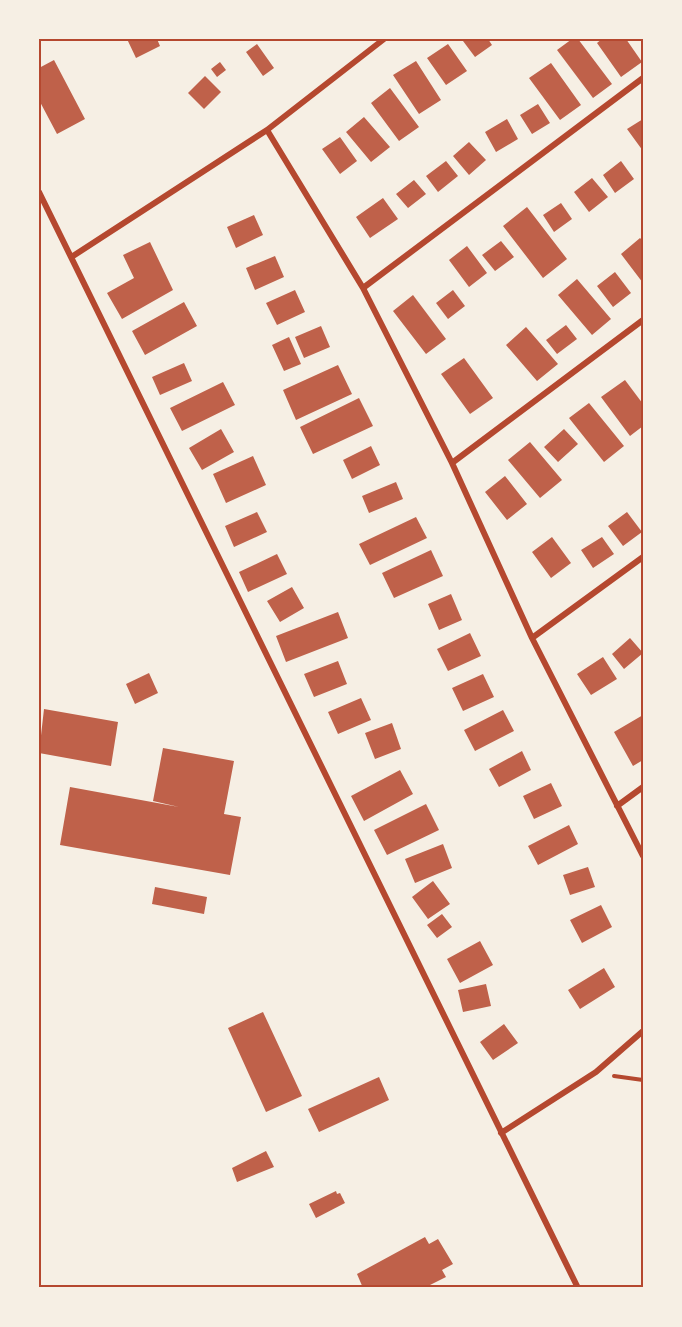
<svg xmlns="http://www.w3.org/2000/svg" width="682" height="1327" font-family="Karla,sans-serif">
<rect width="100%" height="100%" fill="#f6efe4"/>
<path fill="#bf614a" d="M127 39H157L160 46 136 58Z
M466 39H488L492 45 475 57 463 41Z
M572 39H578L612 84 593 98 557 50Z
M602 39H626L642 62 621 77 597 43Z
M257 44 274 68 263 76 246 52Z
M448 44 467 71 446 85 427 58Z
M54 60 85 119 57 134 39 100V68Z
M416 61 441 100 419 114 393 75Z
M220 62 226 70 217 77 211 69Z
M551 63 581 105 560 120 529 78Z
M205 76 221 92 204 109 188 93Z
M390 88 419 127 399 141 371 103Z
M538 104 550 123 532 134 520 115Z
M364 117 390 147 371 162 346 132Z
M507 119 518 139 496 152 485 132Z
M643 119V151L627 129Z
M340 137 357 161 340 174 322 149Z
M469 142 486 160 469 175 453 156Z
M446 161 458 176 438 192 426 176Z
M621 161 634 179 615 193 603 175Z
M592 178 608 197 589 212 574 192Z
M414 180 426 194 408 208 396 194Z
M383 198 398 219 370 238 356 217Z
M561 203 572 219 554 232 543 215Z
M527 207 567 259 543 278 503 226Z
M254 215 263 235 236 248 227 227Z
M640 238 643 241V283L621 254Z
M501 241 514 257 495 271 482 255Z
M150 242 173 290 122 319 107 293 134 278 123 255Z
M467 246 487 273 469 287 449 260Z
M275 256 284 277 255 290 246 268Z
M615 272 631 293 613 307 597 286Z
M577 279 611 319 592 335 558 295Z
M295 290 305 312 277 325 266 303Z
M453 290 465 306 448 319 436 303Z
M413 295 446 339 426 354 393 311Z
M184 302 197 326 145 355 132 331Z
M566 325 577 339 557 354 546 340Z
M321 326 330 347 304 358 295 337Z
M526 327 558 364 537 381 506 345Z
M289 337 301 364 284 371 272 345Z
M464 358 493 398 470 414 441 374Z
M184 363 192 381 160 395 152 377Z
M338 365 352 394 296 420 283 390Z
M625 380 643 404V426L630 436 601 397Z
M223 382 235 405 182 431 170 408Z
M359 398 373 426 313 454 300 427Z
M589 403 624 446 604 462 569 418Z
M221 429 234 452 202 470 189 448Z
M564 429 578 444 558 462 544 447Z
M530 442 562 480 540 498 508 460Z
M371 446 380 465 352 479 343 460Z
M253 456 266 485 226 503 213 474Z
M505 476 527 504 507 520 485 492Z
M396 482 403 499 369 513 362 496Z
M257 512 267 532 234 547 225 526Z
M627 512 642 532 623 546 608 526Z
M416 517 427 538 370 565 359 544Z
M552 537 571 563 551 578 532 552Z
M602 537 614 554 593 568 581 550Z
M431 550 443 576 394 598 382 573Z
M277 554 287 574 248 592 239 572Z
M292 587 304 608 280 622 267 601Z
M451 594 462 620 439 630 428 604Z
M338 612 348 638 286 662 276 636Z
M470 633 481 656 448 671 437 649Z
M630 638 643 653 624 669 612 654Z
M603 657 617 679 591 695 577 674Z
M338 661 347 684 314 697 304 674Z
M149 673 158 693 135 704 126 684Z
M483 674 494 697 463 711 452 688Z
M361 698 371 720 338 734 328 712Z
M44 709 118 722 111 766 39 753Z
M503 710 514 731 475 751 464 730Z
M643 715V760L633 766 614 732Z
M392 723 401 749 375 759 365 733Z
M163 748 234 761 224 814 241 817 230 875 60 845 70 787 179 807 153 801Z
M522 751 531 770 499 787 489 769Z
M400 770 413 794 364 821 351 796Z
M551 783 562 806 534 819 523 796Z
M426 804 439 830 387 855 374 830Z
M569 825 578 844 538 865 528 846Z
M443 844 452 868 415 883 405 859Z
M588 867 595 887 570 895 563 875Z
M433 881 450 904 428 919 412 897Z
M155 887 207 897 204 914 152 904Z
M601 905 612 927 582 943 570 920Z
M442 914 452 927 437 938 427 925Z
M480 941 493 965 460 983 447 959Z
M604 968 615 987 580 1009 568 990Z
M486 984 491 1006 463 1012 458 990Z
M263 1012 302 1096 266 1112 228 1028Z
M504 1024 518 1043 493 1060 480 1042Z
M379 1077 389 1100 319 1132 308 1109Z
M266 1151 274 1167 237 1182 232 1168Z
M336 1191 337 1194 340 1193 345 1203 316 1218 309 1204Z
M425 1237 429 1244 438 1239 453 1264 442 1270 446 1277 424 1288H363L357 1274Z"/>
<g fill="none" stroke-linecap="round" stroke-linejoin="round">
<path stroke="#b5482f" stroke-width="4" d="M614 1076 643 1080"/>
<path stroke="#b5482f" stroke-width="6" d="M267 130 363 288 452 463 532 638 643 856
M39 192 578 1288
M73 256 267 130 384 39
M363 288 643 78
M452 463 643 320
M532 638 643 557
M617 806 643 787
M501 1133 596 1072 643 1031"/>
</g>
<rect width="682" height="1327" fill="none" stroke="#f6efe4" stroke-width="81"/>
<rect x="40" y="40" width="602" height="1246" fill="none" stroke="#b5482f" stroke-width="2"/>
</svg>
